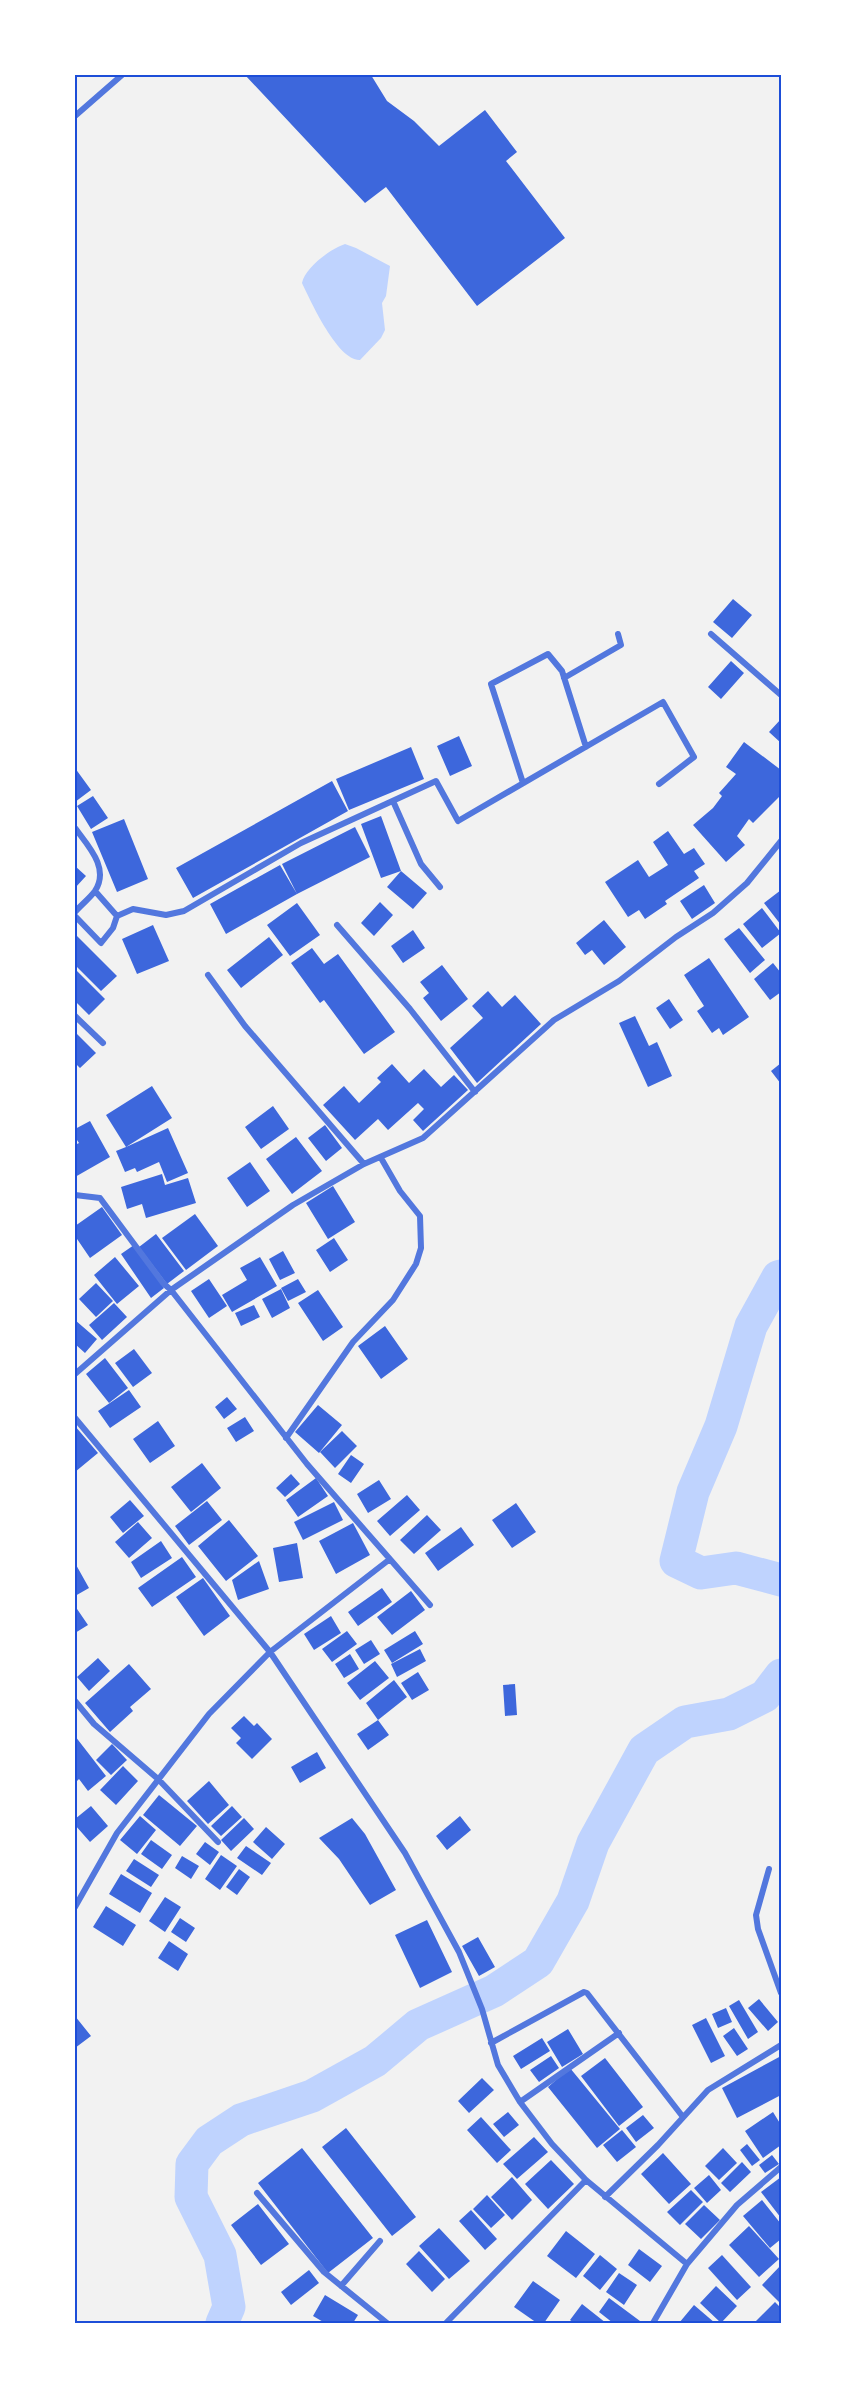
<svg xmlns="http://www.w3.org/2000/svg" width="856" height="2398" font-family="'Noto Serif',serif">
<rect width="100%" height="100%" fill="#f2f2f2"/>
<path fill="#bfd3fe" d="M345 244 356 248 390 266 386 296 382 303 385 330 381 338 360 360C338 361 311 302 302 283 305 268 330 249 345 244Z"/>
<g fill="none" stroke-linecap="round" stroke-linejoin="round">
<path stroke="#bfd3fe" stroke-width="33" d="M781 1276 778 1277 751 1326 721 1426 693 1492 676 1561 701 1573 736 1568 781 1580
M222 2323 229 2307 220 2255 191 2197 192 2164 209 2141 241 2120 312 2096 375 2061 418 2025 494 1991 538 1962 573 1901 593 1843 644 1750 685 1722 729 1714 765 1696 781 1675"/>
</g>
<path fill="#3d67dc" d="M245 75H371L387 101 414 121 439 146 485 110 517 152 506 161 565 238 477 306 386 187 365 203Z
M733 599 752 615 732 638 713 622Z
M731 661 744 673 721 699 708 687Z
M781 719V743L769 732Z
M459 736 472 766 450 776 437 746Z
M744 742 781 770V795L753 823 749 819 737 836 745 845 726 862 693 825 713 808 722 796 719 793 736 774 726 767Z
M411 747 424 779 349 810 336 779Z
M75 768 91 790 75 802Z
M332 781 348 811 193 898 176 868Z
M93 796 108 818 91 829 77 806Z
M381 816 401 871 381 878 361 824Z
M124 819 148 879 117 892 92 832Z
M355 827 370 857 297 894 282 864Z
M668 831 684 854 694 848 705 864 694 871 699 878 665 901 667 904 645 919 639 910 628 917 605 882 638 860 649 877 668 865 653 842Z
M280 865 297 894 226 934 210 904Z
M75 866 86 876 75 888Z
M401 871 427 893 413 909 387 887Z
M704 885 715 903 692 919 680 901Z
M781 890V925L764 903Z
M380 902 393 915 374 936 361 923Z
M297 903 320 935 290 956 267 925Z
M762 908 781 933 762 948 743 924Z
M604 920 626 947 604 965 592 950 585 955 576 943Z
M153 925 169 961 137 974 122 939Z
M739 928 765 960 750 973 724 939Z
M413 930 425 948 403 963 391 946Z
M75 934 117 976 101 991 75 965Z
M269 937 283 955 241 988 227 970Z
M312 948 324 964 338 954 395 1032 364 1054 324 1000 320 1003 291 963Z
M709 958 749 1017 723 1035 719 1028 712 1033 697 1011 704 1006 684 975Z
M773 963 781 973V992L770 1000 754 979Z
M442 965 468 999 441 1021 423 998 429 993 420 982Z
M75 969 105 999 89 1015 75 1001Z
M488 991 502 1007 515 995 541 1024 477 1083 450 1048 483 1018 472 1006Z
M669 999 683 1020 670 1029 656 1008Z
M635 1016 649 1046 657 1042 672 1076 648 1087 619 1023Z
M75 1032 96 1053 80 1068 75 1063Z
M781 1063V1084L771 1071Z
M392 1064 409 1083 424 1069 441 1087 454 1075 468 1090 423 1131 413 1120 424 1109 418 1103 388 1130 378 1119 355 1140 323 1105 344 1086 359 1103 381 1082 377 1078Z
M152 1086 172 1118 126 1147 168 1128 188 1173 167 1182 159 1162 137 1172 135 1168 125 1172 116 1151 126 1147 106 1115Z
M273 1106 289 1129 261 1149 245 1127Z
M90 1121 110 1157 75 1177V1145L79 1143 75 1137V1129Z
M325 1125 342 1148 326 1161 308 1138Z
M296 1137 322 1171 292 1194 266 1159Z
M250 1162 270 1191 247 1207 227 1178Z
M162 1174 165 1185 188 1178 196 1203 146 1218 142 1204 127 1209 121 1187Z
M333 1186 355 1222 328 1239 306 1203Z
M102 1207 122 1235 90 1258 75 1236V1226Z
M195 1214 218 1246 186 1270 162 1238Z
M156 1234 184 1271 167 1284 139 1247Z
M334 1238 348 1260 330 1272 316 1250Z
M134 1245 164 1288 151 1298 121 1254Z
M283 1251 295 1273 280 1280 269 1259Z
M115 1257 139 1286 117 1304 94 1275Z
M260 1257 277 1286 232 1312 222 1295 247 1280 240 1268Z
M209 1279 227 1306 209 1318 191 1291Z
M298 1279 306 1292 288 1301 281 1288Z
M96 1283 113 1301 96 1317 79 1299Z
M281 1289 290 1308 272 1318 262 1299Z
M318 1290 343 1327 323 1341 298 1303Z
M114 1303 127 1317 102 1340 89 1325Z
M254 1305 260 1317 241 1326 235 1313Z
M75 1320 97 1339 85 1353 75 1344Z
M385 1326 408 1359 381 1379 358 1346Z
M134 1349 152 1373 133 1387 115 1363Z
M105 1358 128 1388 109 1403 86 1374Z
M129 1390 141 1407 110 1428 98 1411Z
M227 1397 237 1409 224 1419 215 1407Z
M318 1405 342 1425 319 1453 295 1432Z
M245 1417 254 1431 236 1442 227 1428Z
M158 1421 175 1446 150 1463 133 1439Z
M75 1426 98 1453 75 1472Z
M342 1431 357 1446 335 1468 320 1452Z
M351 1455 364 1464 351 1483 338 1474Z
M202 1463 221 1488 191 1512 171 1487Z
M291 1474 300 1484 285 1497 276 1488Z
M316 1478 328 1496 298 1517 286 1500Z
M379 1480 391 1499 368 1513 357 1494Z
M407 1495 420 1510 390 1536 377 1521Z
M130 1500 144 1516 123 1533 110 1517Z
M207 1501 222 1520 189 1545 175 1526Z
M334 1502 343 1520 303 1540 294 1522Z
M516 1503 536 1532 512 1548 492 1520Z
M427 1515 441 1530 414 1554 400 1540Z
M229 1520 258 1556 226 1581 198 1546Z
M138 1522 152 1538 129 1558 115 1542Z
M353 1523 370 1555 336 1574 319 1541Z
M461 1527 474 1545 438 1571 425 1553Z
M161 1541 172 1558 141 1578 131 1562Z
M297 1543 303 1578 279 1582 273 1548Z
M182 1557 196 1577 152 1607 138 1588Z
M259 1561 269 1589 238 1600 232 1580Z
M75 1563 89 1588 75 1596Z
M203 1578 230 1616 204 1636 176 1597Z
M382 1588 392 1602 358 1626 348 1612Z
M411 1591 425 1610 392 1635 377 1617Z
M75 1606 88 1625 75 1633Z
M331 1616 341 1633 314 1650 304 1634Z
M347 1631 357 1644 332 1662 322 1649Z
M415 1631 423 1644 392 1663 384 1650Z
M371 1640 380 1654 364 1664 355 1650Z
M420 1649 426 1661 397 1677 391 1664Z
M350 1654 359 1669 344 1678 335 1664Z
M98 1658 110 1671 89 1691 77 1677Z
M375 1661 389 1678 360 1700 347 1683Z
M129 1664 151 1689 130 1707 133 1711 110 1732 85 1703Z
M418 1672 429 1690 412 1700 401 1683Z
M394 1680 407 1697 378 1720 389 1735 368 1750 357 1734 378 1720 366 1703Z
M515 1684 517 1715 505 1716 503 1685Z
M244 1716 254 1726 257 1723 272 1739 252 1759 236 1743 241 1738 231 1728Z
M75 1736 106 1776 88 1791 79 1779 75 1783Z
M112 1744 127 1760 111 1775 96 1760Z
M317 1752 326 1768 300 1783 291 1767Z
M123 1766 138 1781 116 1805 100 1790Z
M209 1781 229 1805 208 1824 187 1801Z
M159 1795 197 1826 180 1846 143 1815Z
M91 1806 108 1826 90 1842 75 1825V1819Z
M232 1806 242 1817 221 1836 211 1826Z
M140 1816 156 1830 137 1854 120 1840Z
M460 1816 471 1830 447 1850 436 1836Z
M244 1818 254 1829 231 1851 221 1840Z
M352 1818 365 1834 396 1890 370 1905 339 1859 319 1838Z
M266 1827 285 1844 272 1859 253 1842Z
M151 1840 172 1855 162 1869 141 1854Z
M205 1842 219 1852 210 1865 196 1854Z
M246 1846 271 1863 262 1875 237 1858Z
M221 1855 237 1866 220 1890 205 1879Z
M182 1856 199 1866 191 1879 175 1868Z
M134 1859 159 1875 151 1887 126 1871Z
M239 1869 250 1877 237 1895 226 1887Z
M121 1874 152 1893 140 1913 109 1894Z
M165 1897 181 1907 165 1932 149 1921Z
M106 1906 136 1925 123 1946 93 1927Z
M180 1918 195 1928 186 1942 171 1932Z
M427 1920 452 1972 420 1988 395 1935Z
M478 1937 495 1967 479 1976 462 1946Z
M169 1941 188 1954 178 1971 158 1958Z
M759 1999 778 2022 768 2031 748 2008Z
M739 2000 758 2032 748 2039 729 2006Z
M726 2008 732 2022 718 2028 712 2014Z
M75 2016 91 2036 75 2048Z
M706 2018 725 2056 711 2063 692 2025Z
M734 2028 748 2049 737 2056 723 2036Z
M568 2029 583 2054 562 2067 547 2042Z
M542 2038 550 2051 521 2069 513 2056Z
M551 2056 559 2068 539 2082 530 2070Z
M781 2056V2095L737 2118 722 2088Z
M605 2058 643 2107 619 2126 581 2076Z
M570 2068 620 2129 597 2148 548 2087Z
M482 2078 494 2090 469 2113 458 2101Z
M508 2112 519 2125 504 2137 493 2124Z
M773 2112 781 2125V2145L763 2158 745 2131Z
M643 2115 654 2128 636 2142 626 2128Z
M481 2117 511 2150 497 2163 467 2130Z
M346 2128 416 2217 392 2236 322 2147Z
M622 2130 636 2147 617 2162 603 2145Z
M534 2137 548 2152 517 2179 503 2164Z
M747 2144 760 2160 752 2166 740 2150Z
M302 2148 373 2238 328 2273 258 2183Z
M723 2148 737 2163 719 2180 705 2166Z
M663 2153 691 2184 669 2204 641 2174Z
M772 2155 779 2164 765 2173 759 2165Z
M551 2160 574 2184 548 2209 525 2184Z
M742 2162 751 2172 730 2192 721 2183Z
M709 2175 721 2190 707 2203 694 2188Z
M512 2177 532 2200 512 2220 491 2197Z
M781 2177V2218L761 2192Z
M691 2190 703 2202 680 2225 667 2212Z
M487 2195 505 2215 491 2228 473 2209Z
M762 2200 781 2224V2239L770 2248 743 2216Z
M258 2204 289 2244 261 2265 231 2225Z
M704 2205 720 2220 701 2239 685 2224Z
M471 2210 497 2239 485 2250 459 2221Z
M749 2226 779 2259 759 2277 729 2245Z
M439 2228 470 2261 449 2279 419 2246Z
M566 2231 595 2254 576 2278 547 2256Z
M639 2249 662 2266 650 2282 628 2265Z
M419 2251 445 2279 432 2292 406 2264Z
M600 2255 617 2269 600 2290 583 2276Z
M722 2255 751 2287 737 2300 708 2268Z
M781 2265V2304L762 2285Z
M309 2270 319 2283 291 2305 281 2292Z
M619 2273 637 2285 624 2305 606 2292Z
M533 2281 560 2300 544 2323H537L514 2307Z
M716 2286 737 2306 721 2323 700 2303Z
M325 2295 358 2315 353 2323H325L313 2316Z
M609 2298 640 2321 639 2323H613L599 2312Z
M775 2302 781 2308V2320L778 2323H758L756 2321Z
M582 2304 606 2323H574L570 2320Z
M694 2305 715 2323H679Z"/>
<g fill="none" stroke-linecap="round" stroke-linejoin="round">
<path stroke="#5277de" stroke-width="6" d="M75 116 122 75
M711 634 781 695
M564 678 621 645 618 634
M523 783 491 684 548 654 562 671 586 747
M393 801 421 864 440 887
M75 828C88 846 110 868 95 891 90 898 81 905 75 912
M95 891 117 916 133 909 166 915 184 911 301 843 436 781 458 821 663 702 694 757 659 784
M75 916 101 943 113 928 117 916
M337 925 410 1009 475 1092
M208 975 245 1026 364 1164
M75 1016 103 1043
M75 1195 100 1198 163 1283 171 1290 307 1464 430 1605
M75 1374 171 1290 293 1205 364 1164 423 1138 554 1020 619 981 676 937 713 913 747 883 781 841
M75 1418 270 1652 405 1853 459 1952 482 2009 498 2065 520 2102 552 2144 586 2180 687 2264
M286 1438 353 1342 393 1300 416 1264 421 1248 420 1216 400 1191 381 1158
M75 1701 94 1724 158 1779 218 1842
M769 1869 756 1915 758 1929 781 1993
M75 1907 117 1833 209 1714 270 1652 390 1559
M491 2043 584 1992 587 1993 683 2117
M520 2102 619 2033
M257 2193 324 2272 387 2323
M605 2197 658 2145 708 2090 781 2045
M341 2286 380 2241
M446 2323 586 2180
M653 2323 687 2264 737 2205 781 2167"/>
</g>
<rect width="856" height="2398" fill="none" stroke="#ffffff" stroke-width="153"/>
<rect x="76" y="76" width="704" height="2246" fill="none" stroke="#1d4ed8" stroke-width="2"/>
</svg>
